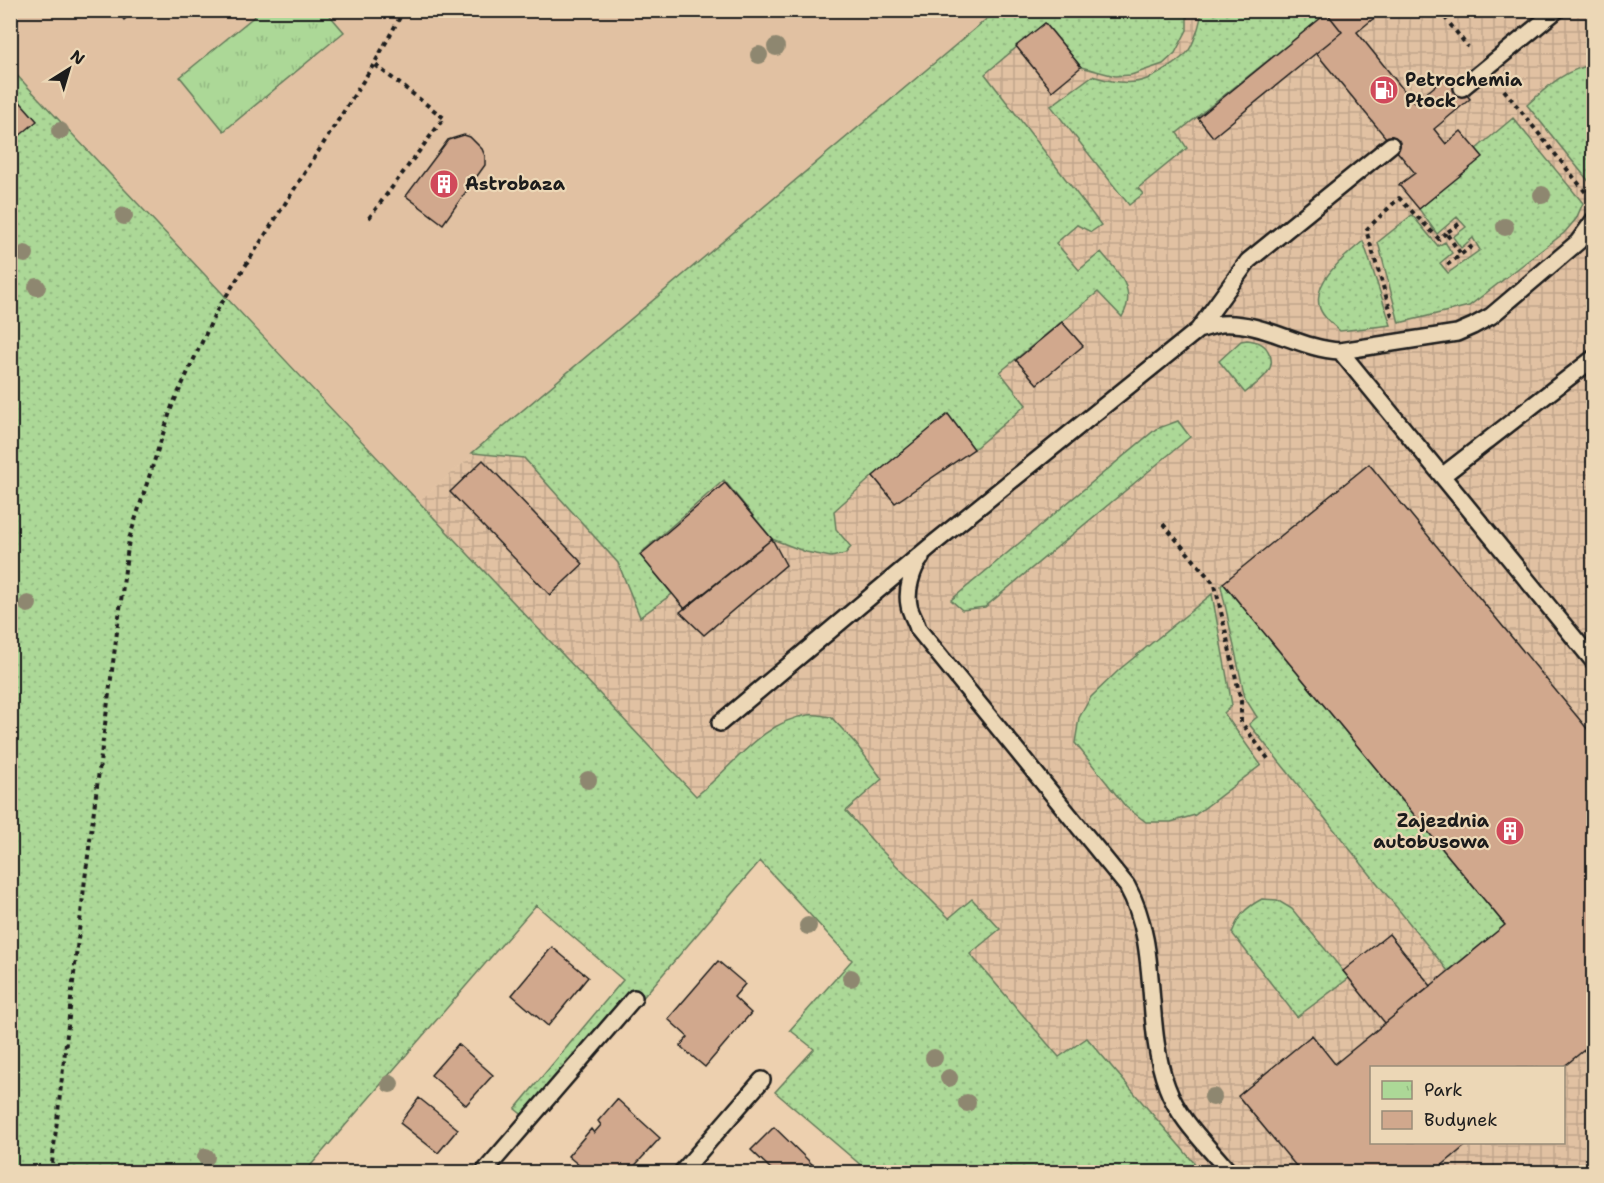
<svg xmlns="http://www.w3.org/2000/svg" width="1604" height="1183" font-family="'Shantell Sans',sans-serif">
<defs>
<pattern id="industrial-grid" width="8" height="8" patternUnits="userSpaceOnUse" patternTransform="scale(1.5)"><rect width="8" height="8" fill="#e1c1a2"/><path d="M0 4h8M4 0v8" fill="none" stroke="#c0a58b"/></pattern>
<pattern id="grass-dots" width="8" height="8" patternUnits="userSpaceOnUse" patternTransform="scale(1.5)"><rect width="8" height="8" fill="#acd897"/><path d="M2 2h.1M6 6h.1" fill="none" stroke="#93b982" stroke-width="1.8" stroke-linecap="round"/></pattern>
<pattern id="park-tufts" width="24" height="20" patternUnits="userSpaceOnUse" patternTransform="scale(1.5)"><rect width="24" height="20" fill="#acd897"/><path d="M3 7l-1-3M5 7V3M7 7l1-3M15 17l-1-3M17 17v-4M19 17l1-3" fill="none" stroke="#93b982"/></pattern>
</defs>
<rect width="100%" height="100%" fill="#edd0af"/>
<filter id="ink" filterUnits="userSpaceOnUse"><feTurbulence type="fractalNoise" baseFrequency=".0167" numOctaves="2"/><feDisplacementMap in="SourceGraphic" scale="12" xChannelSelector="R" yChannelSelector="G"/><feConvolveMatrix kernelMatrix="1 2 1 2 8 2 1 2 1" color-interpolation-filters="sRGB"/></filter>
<g filter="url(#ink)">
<path fill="#e1c1a2" d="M11 11H996L419 501 11 68 12 56 10 53Z"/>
<path fill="url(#industrial-grid)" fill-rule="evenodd" d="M996 11H1593V1172H1047L986 1103 760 861 593 687 419 501ZM1372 1068H1564V1142H1372Z"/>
<path fill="url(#grass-dots)" stroke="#647a5a" stroke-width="1.5" d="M996 11H1187V30L1175 53 1163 64 1131 75 1115 76 1081 67 1045 23 985 74 1101 225 1091 232 1077 225 1056 243 1079 270 1101 252C1118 273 1138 289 1122 317L1098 292 1000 372 1026 405 974 449 948 415 873 476 834 511 836 529 851 547 845 554 831 557 806 552 772 539 724 480 640 554 672 594 640 617 618 563 524 458 472 453Z
M1201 11H1330L1177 133 1187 148 1138 188 1143 194 1129 205 1051 106 1092 76C1109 81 1129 86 1147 79 1160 74 1176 63 1186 54 1193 47 1202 20 1201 11Z
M1594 65V177L1591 184 1527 105C1547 87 1566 68 1594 65Z
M10 68 696 796C731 769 762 721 808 715 816 714 824 716 831 717L856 744 882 779 846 811 878 847 949 918 972 899 1000 929 970 954 1059 1057 1087 1038 1202 1172H869L775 1092 814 1049 790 1030 852 960 760 861 634 1008 525 1117 515 1109 623 980 536 905 305 1172H11Z
M1513 118 1583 203 1576 219 1564 233 1469 306 1399 323 1378 242 1412 215 1438 246 1445 242 1452 253 1440 263 1448 273 1480 250 1473 238 1461 248 1453 237 1466 227 1457 217 1437 234 1419 209 1482 157 1476 149Z
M1363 241 1391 325 1340 331C1332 324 1321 316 1319 305 1314 279 1346 256 1363 241Z
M1247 340C1256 341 1264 343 1268 351 1280 369 1257 383 1245 393L1219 361 1241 341Z
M1178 421 1190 437 985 607 962 610 951 600 1156 429Z
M1223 583 1505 925 1448 971 1249 724 1257 717 1245 698 1221 586Z
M1212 594 1232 705 1224 713 1261 765 1195 815 1171 822H1146L1126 807 1075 743 1079 718 1091 697 1120 669Z
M1262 899 1277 900 1292 909 1349 978 1297 1017 1232 933C1239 915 1245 908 1262 899Z"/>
<path fill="url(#park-tufts)" stroke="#647a5a" stroke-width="1.5" d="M261 11H326L344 32 224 131 180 77Z"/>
<path fill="#d1a88d" stroke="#1c1c1c" stroke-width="1.5" d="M117 10H136L124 20Z
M1330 10H1384L1357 32 1414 103 1450 74 1470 99 1434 129 1446 144 1461 131 1483 157 1419 209 1399 185 1415 173 1316 53 1342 32 1327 13Z
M1327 13 1342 32 1213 137 1198 118Z
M1045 23 1081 67 1052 91 1016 46Z
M15 96 37 121 11 143 10 99Z
M464 135 470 137 482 149 485 156V165L443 224 406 196 448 140Z
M1062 322 1083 346 1037 384 1016 360Z
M948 414 974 449 895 503 873 476Z
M483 460 583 564 550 595 450 492Z
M1369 464 1594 737V1042L1562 1068H1372V1142H1470L1434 1172H1301L1238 1096 1312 1035 1335 1064 1505 925 1223 583Z
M725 483 772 539 685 609 640 555Z
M772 539 786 565 704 635 680 612Z
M1389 934 1431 986 1385 1023 1343 971Z
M552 947 588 977 548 1026 512 995Z
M718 961 745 984 734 997 751 1013 705 1067 680 1046 688 1037 668 1019Z
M458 1044 493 1075 466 1105 431 1075Z
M419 1098 458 1129 438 1153 400 1123Z
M617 1099 660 1138 629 1172H617L613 1169 610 1172H587L568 1156 591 1129 594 1133 601 1125 598 1121Z
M774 1127 812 1164 805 1172H774L751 1150Z
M812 1164 821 1172H805Z"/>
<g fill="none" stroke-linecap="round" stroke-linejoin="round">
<g stroke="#1c1c1c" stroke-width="20">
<path id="service" d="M1462 88 1557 10
M1198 330C1206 328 1214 325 1221 324 1263 321 1299 349 1340 351L1457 333 1473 326 1491 316 1578 242 1594 220
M1340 351 1594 662
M1442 476 1594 358
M921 558C912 569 906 591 909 605 910 613 916 621 918 629L1127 886C1161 947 1143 1023 1167 1087 1179 1120 1208 1146 1229 1172
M720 723 933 544 1198 330 1248 261 1391 145
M484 1172 634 998
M682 1172 762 1080"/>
</g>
<path stroke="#1c1c1c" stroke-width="4" stroke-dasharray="4.5 4.5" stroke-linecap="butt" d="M1439 10 1468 47
M1504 90 1587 194
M369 218 444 118 374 64
M1459 224 1446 233 1461 254
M1447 265 1475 244
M1392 316 1366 230 1399 198 1439 239 1446 233
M1163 524 1215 585 1241 701V722L1269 760
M51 1172 85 879 129 539 172 406 216 312 374 64 404 10"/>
<use href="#service" stroke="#ecd7b6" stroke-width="15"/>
</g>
<g fill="#8e876f">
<circle cx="776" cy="47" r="9"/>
<circle cx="759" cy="55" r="9"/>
<circle cx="60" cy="131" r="9"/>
<circle cx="1542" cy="195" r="9"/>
<circle cx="124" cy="216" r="9"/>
<circle cx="1505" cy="227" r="9"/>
<circle cx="25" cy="254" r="9"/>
<circle cx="37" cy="287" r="9"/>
<circle cx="28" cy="604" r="9"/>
<circle cx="588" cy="780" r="9"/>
<circle cx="808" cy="926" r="9"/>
<circle cx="851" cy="978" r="9"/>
<circle cx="934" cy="1058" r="9"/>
<circle cx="949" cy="1078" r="9"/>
<circle cx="390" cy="1084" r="9"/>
<circle cx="1213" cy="1097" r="9"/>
<circle cx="967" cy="1103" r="9"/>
<circle cx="206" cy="1157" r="9"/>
</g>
</g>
<defs>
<g id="fuel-disc" transform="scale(1.5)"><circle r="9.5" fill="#d1495b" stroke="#ecd7b6"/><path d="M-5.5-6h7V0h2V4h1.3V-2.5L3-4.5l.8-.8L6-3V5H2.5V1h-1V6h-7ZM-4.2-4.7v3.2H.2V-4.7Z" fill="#fff"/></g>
<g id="building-disc" transform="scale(1.5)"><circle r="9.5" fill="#d1495b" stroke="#ecd7b6"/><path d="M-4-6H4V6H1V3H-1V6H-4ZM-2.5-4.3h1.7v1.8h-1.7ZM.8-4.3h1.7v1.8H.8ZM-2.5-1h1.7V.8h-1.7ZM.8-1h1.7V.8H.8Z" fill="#fff"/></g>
</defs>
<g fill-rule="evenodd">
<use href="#fuel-disc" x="1384" y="90"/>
<use href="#building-disc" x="444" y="184"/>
<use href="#building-disc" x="1510" y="831"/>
</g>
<g text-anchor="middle" stroke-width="4.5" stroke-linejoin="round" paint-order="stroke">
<g font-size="18" font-weight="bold" fill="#1c1c1c" stroke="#ecd7b6" text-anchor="start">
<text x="1405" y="86">Petrochemia<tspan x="1405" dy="21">Płock</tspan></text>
<text x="465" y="190">Astrobaza</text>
<text x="1489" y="827" text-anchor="end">Zajezdnia<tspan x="1489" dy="21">autobusowa</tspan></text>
</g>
</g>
<rect width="1604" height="1183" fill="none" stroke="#ecd7b6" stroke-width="36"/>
<rect x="18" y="18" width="1568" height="1147" fill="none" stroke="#1c1c1c" stroke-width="2" filter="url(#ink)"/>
<rect x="1370" y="1066" width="195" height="78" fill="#ecd7b6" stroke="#998c78" stroke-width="1.5"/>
<rect x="1382" y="1081" width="30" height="18" fill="url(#park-tufts)" stroke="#998c78" stroke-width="1.5"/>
<text x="1424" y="1096" font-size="18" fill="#1c1c1c">Park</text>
<rect x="1382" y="1111" width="30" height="18" fill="#d1a88d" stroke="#998c78" stroke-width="1.5"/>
<text x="1424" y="1126" font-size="18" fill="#1c1c1c">Budynek</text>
<g transform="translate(69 69) rotate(37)" stroke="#ecd7b6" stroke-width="4.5" paint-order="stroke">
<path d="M0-4.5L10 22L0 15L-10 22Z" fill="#1c1c1c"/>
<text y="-9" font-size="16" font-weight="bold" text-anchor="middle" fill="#1c1c1c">N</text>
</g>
</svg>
